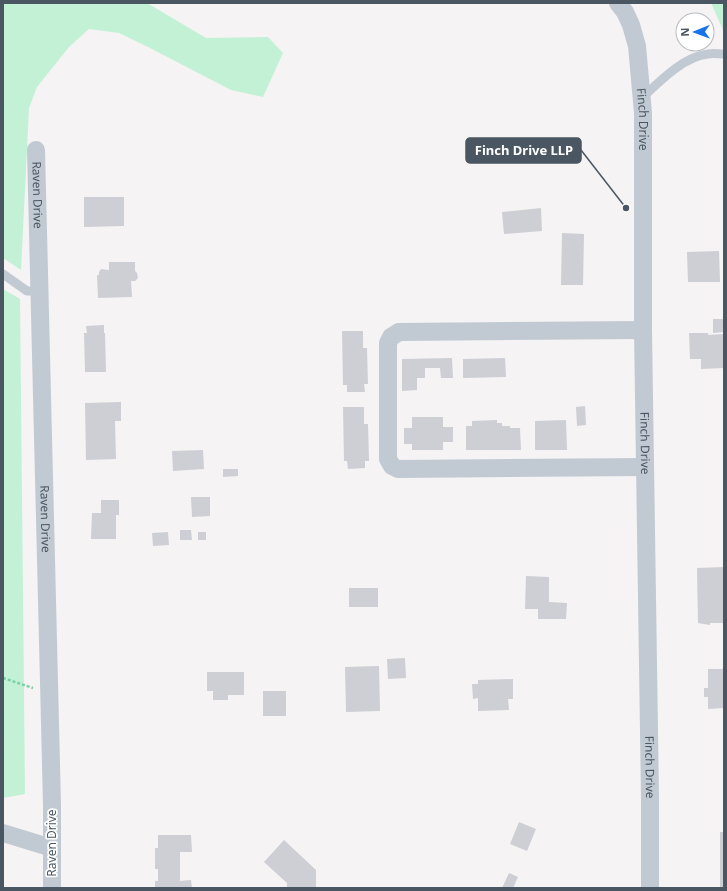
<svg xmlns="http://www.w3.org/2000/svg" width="727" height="891" font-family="'Noto Sans',sans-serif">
<rect width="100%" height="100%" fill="#f5f3f3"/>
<path fill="#c3f1d5" d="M3 3H147L206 38 268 37 283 53 263 97 231 90 148 47 119 33 89 29 69 47 37 87 29 108 21 270 3 258Z
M711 3H724V30H723Z
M3 289 20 299 25 794 3 798Z"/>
<path fill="#cdcfd5" d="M84 197H124V226L84 227Z
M541 208 542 231 504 234 502 212Z
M562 233 584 234 583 285H561Z
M719 251 720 282H688L687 252Z
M109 262H135V271L137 273 138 278 135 281H131L132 297 98 298 97 275H99V272L101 269 109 270Z
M713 319H724V332L713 333Z
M104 325V333H105L106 372H85L84 333H87L86 326Z
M342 331H363V348H367L368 384H364L365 392H347V385H343Z
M689 333H708V335L724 334V368L701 369V359H690Z
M452 358 453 378H441L440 368H425V378H417V390L402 391V359Z
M505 358 506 377 463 378V359Z
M121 402V421H115L116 459 86 460 85 403Z
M585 406 586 425 577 426 576 407Z
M343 407H364V424H368L369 461H365V468L348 469 347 461H344Z
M412 417H443V427H453V442H443V450H412V444H404V428H412Z
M497 420V423H502V426H510V428H520L521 450H466V426H472V421Z
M566 420 567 450H535V421Z
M203 450 204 469 173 471 172 451Z
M223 469H238V476L223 477Z
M191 497H210V516L192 517Z
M101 500H119V515H116V539H91L92 513H101Z
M180 530H191L192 540H180Z
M168 532 169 545 153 546 152 533Z
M198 532H206V540H198Z
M724 567V623H710V625L698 623 697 568Z
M526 576 549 577V602L567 603 566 619H538V609H525Z
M349 588H378V607H349Z
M405 658 406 678 388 679 387 659Z
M379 666 380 711 346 712 345 667Z
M708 669H724V708L708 709V697H704V688H708Z
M207 672H244V695H228V700H213V691H207Z
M513 679V699H508L509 710 478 711V698L473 699 472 684H478V680Z
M263 691H286V716H263Z
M519 822 536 829 527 851 510 844Z
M720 832H724V888H720Z
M158 835H191L192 852H180V881L191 880 192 888H155V881H158V869H155V848H158Z
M284 840 316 870V888H287V883L264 862Z
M509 873 518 877 513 888H502Z"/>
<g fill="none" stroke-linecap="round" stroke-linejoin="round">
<path stroke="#7ad0a6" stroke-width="2.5" stroke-dasharray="3 2" stroke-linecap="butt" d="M3 678 33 688"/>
<path stroke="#c1cad2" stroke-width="9" d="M642 98C659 82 684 56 708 54 713 53 719 54 724 54
M3 274 27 291H40"/>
<g stroke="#c1cad2" stroke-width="18">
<path id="s1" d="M618 3 625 12 631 25 637 46 643 113V330L650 798V888"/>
<path id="s2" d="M36 150 52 805V888"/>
<path d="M643 330 399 332 391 337 388 343V459L392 466 398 469 645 467"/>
<path d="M3 833 52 848"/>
</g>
</g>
<g text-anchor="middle" stroke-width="3.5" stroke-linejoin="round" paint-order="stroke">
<g font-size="12" fill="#4a5661" stroke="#fff">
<text dy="4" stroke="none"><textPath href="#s1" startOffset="121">Finch Drive</textPath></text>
<text dy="4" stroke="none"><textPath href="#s2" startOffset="45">Raven Drive</textPath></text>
<text dy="4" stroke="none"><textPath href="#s1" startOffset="445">Finch Drive</textPath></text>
<text dy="4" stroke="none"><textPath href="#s2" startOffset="369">Raven Drive</textPath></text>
<text dy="4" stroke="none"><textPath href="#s1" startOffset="769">Finch Drive</textPath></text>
<text transform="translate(52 843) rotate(-90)" y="4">Raven Drive</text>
</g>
</g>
<path fill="none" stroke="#4a5661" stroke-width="1.5" d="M626 208L581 150"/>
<circle fill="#4a5661" stroke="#fff" stroke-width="1.5" cx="626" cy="208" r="4"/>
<rect fill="#4a5661" stroke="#4a5661" stroke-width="1.5" x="466" y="138" width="115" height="25" rx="4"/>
<g font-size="13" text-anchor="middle" font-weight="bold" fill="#fff">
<text x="524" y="155">Finch Drive LLP</text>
</g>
<rect width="727" height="891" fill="none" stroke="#4a5661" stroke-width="8"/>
<g transform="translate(695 32) rotate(269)"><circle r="19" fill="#ffffff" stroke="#b7bbc0"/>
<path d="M0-3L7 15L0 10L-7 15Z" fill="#1a73e8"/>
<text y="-6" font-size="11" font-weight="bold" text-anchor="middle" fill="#4a5661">N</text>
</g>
</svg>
